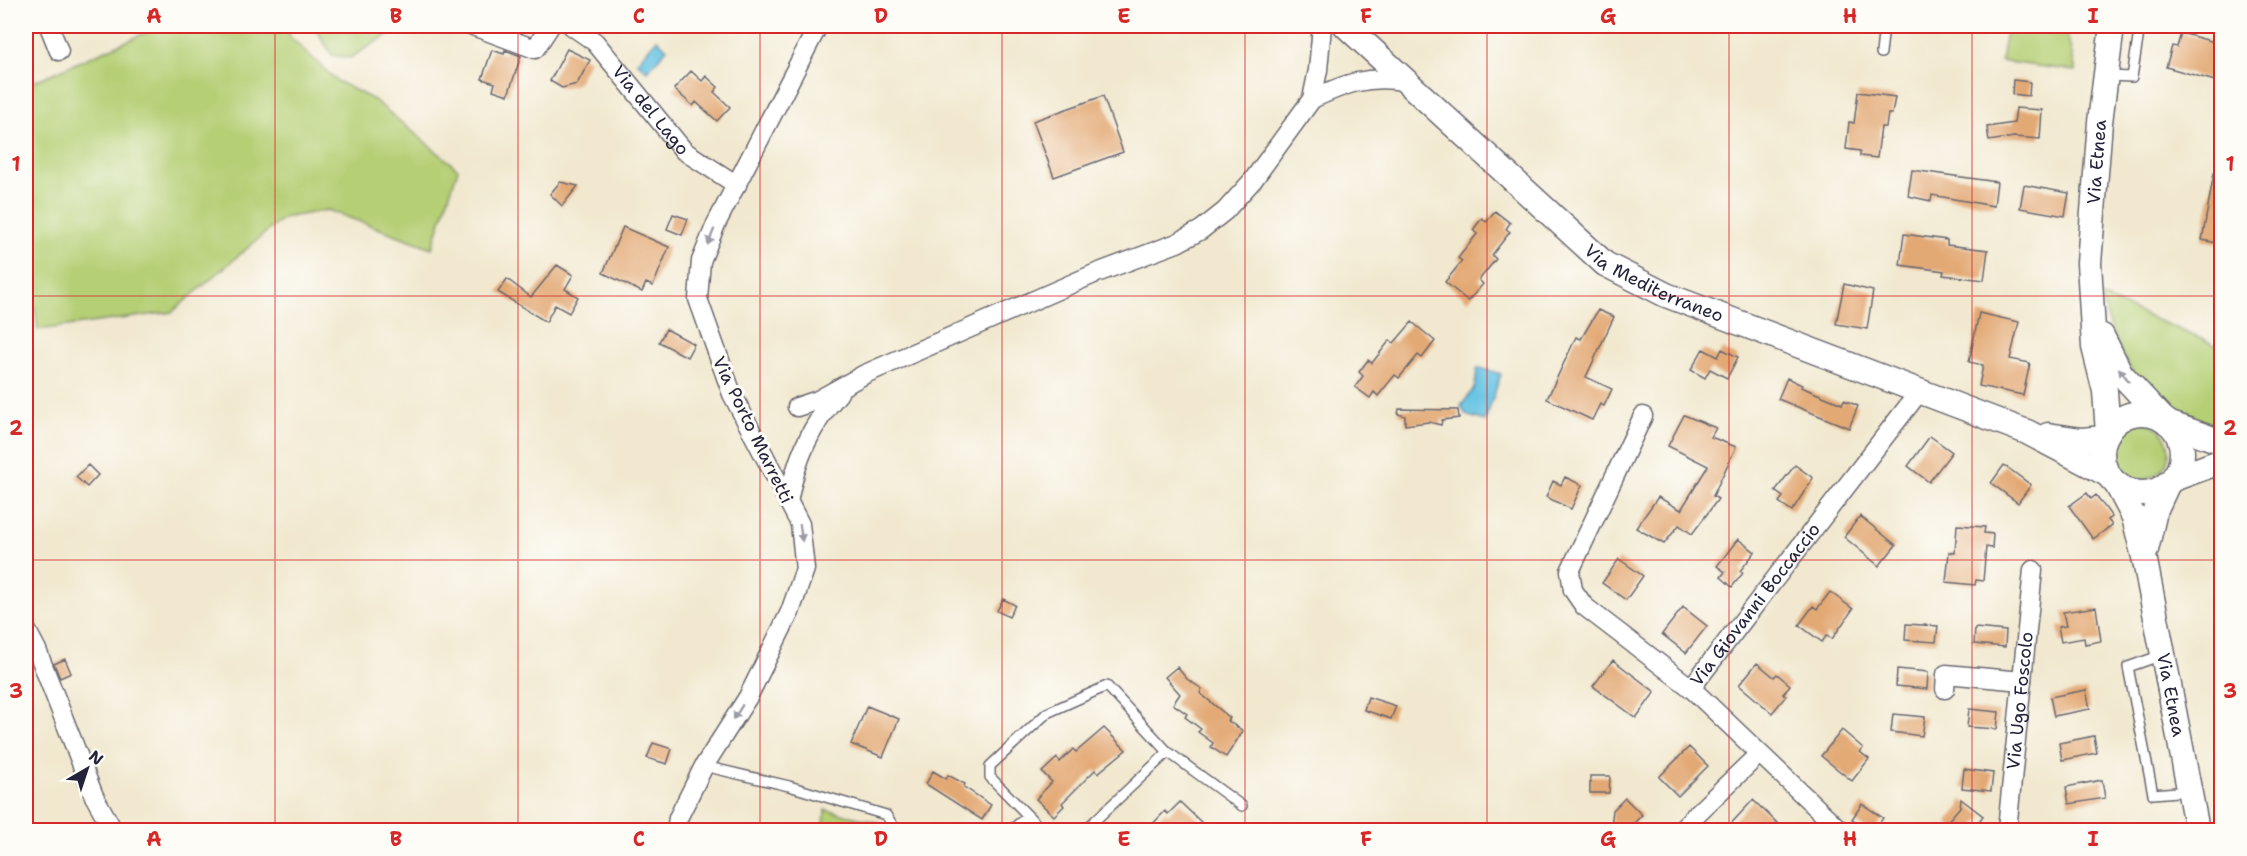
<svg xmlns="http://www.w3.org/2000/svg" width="2247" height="856" font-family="'Shantell Sans',sans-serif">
<rect width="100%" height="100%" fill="#fdfcf7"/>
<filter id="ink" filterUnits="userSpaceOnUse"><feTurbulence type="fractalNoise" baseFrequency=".0167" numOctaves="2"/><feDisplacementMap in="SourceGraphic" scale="12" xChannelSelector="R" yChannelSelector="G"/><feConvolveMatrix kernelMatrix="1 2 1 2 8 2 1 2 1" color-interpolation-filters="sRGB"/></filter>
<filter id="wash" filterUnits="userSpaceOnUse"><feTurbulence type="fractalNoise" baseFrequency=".008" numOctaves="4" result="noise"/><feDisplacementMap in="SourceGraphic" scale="24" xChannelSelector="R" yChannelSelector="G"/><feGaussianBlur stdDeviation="1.35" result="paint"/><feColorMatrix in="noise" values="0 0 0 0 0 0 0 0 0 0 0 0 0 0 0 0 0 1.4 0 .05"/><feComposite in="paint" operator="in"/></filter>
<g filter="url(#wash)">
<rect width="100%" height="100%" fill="#f1e8cf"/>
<path fill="#b5cf74" stroke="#6c7858" stroke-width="1.5" d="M161 26H291L289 36 337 81 374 100 458 169 432 248 328 210 283 218 172 312 38 330 34 304 26 299V85Z
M314 26H402L350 58 332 55Z
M2007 26H2065L2076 71 2001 61Z
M2102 297 2218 346 2221 343V422L2209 430C2197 424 2182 420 2171 412 2132 384 2112 342 2102 297Z
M2113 451a28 28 0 1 1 56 0a28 28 0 1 1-56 0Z
M825 810 880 823 885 830H824Z"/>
<path fill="#65c2e3" stroke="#44728f" stroke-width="1.5" d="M657 39 667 49 647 71 637 62Z
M1480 368 1501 374 1485 421 1466 415 1461 406 1475 387 1477 370Z"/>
<g id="blocks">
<path fill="#e3a974" d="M2181 33 2222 44V83L2166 67 2172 46 2177 47Z
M567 49 590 60 577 84 562 88 550 81Z
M492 50 504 54 505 50 521 56 508 95 493 90 495 83 482 79Z
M691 71 702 81 706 76 718 87 714 92 730 107 717 121 696 102 693 106 674 89Z
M2013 80 2030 82 2029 96 2012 94Z
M1858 92 1895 97 1892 114H1888L1886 127H1881L1877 158 1860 156V151L1846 149 1849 122 1854 123Z
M1103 96 1123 152 1054 177 1033 121Z
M2016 108 2042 110 2040 139 2014 137 1989 141 1987 127 2014 123Z
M1912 170 1997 182 1994 206 1932 195 1931 201 1908 196Z
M2214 173H2222V244L2202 240Z
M560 182 578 186 562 206 550 194Z
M2024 185 2069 193 2065 216 2020 208Z
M1495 211 1510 223 1506 229 1510 232 1492 255 1496 259 1479 280 1483 284 1468 301 1445 282 1462 261 1458 258 1477 234 1473 230 1482 218 1486 222Z
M673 214 688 219 682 235 667 229Z
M623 227 669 247 653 286 646 283 642 292 603 273Z
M1904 234 1947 240V245L1988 250 1984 280 1943 275 1944 271 1900 265Z
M557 265 573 275 565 289 578 297 569 313 555 305 546 322 498 292 507 279 531 297Z
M1844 284 1873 291 1867 329 1836 324Z
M1598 310 1614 317 1586 377 1612 389 1604 406 1600 404 1592 420 1547 399 1576 337 1581 339Z
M1979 313 2019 322 2010 359 2030 363 2023 395 1979 386 1983 365 1969 362Z
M1412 322 1435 341 1422 358 1418 355 1399 378 1395 375 1378 396 1374 392 1370 398 1355 387 1363 376 1359 372 1368 360 1372 363 1390 340 1394 343Z
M666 329 694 344 687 357 659 342Z
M1703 349 1718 357 1722 349 1738 357 1727 378 1710 369 1705 378 1691 370Z
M1787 378 1802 385 1801 387 1842 404 1844 400 1858 406 1849 428 1778 399Z
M1399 409 1458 410 1459 418 1442 420 1441 425 1429 422 1405 425V416L1398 414Z
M1684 415 1716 428 1711 437 1736 447 1713 496 1718 499 1707 514 1692 534 1679 525 1664 544 1636 528 1658 497 1681 510 1708 466 1668 446Z
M1930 436 1952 452 1929 482 1908 466Z
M88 465 98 475 87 487 76 477Z
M1795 465 1813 478 1792 511 1779 502 1783 497 1775 491Z
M2004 465 2031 485 2018 503 1991 483Z
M1565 477 1582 485 1571 509 1546 497 1553 481 1561 485Z
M2087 493 2091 499 2096 495 2112 517 2108 520 2112 525 2093 539 2069 506Z
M1860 516 1896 545 1879 566 1844 537Z
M1957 525 1985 527 1984 533 1993 534 1992 548 1986 547 1983 581 1976 580 1975 585 1946 582 1949 552 1955 553Z
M1738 539 1755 552 1740 571 1743 573 1732 587 1721 577 1725 572 1717 566Z
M1619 559 1643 576 1626 600 1602 583Z
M1830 592 1853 609 1832 639 1827 635 1822 642 1799 625 1813 606 1817 609Z
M1003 599 1015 605 1009 617 997 611Z
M1683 607 1707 626 1686 653 1662 634Z
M2096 607 2101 641 2085 644 2084 638 2061 642 2058 627 2066 626 2063 612Z
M1906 624 1938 626 1936 642 1905 640Z
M1975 628 2006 631 2005 647 1974 644Z
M65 659 71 673 60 678 54 664Z
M1613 660 1655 692 1636 718 1593 686Z
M1757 663 1774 677 1777 674 1790 685 1783 694 1786 696 1772 713 1739 685Z
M1177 667 1187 679 1202 689 1200 693 1230 718 1228 721 1243 731 1226 757 1211 747 1213 743 1198 732 1201 729 1185 717 1187 714 1173 704 1180 694 1165 677Z
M1897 669 1928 672 1927 689 1896 686Z
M2086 690 2090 709 2054 716 2050 697Z
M1368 697 1396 706 1391 719 1364 710Z
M867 706 899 719 883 757 851 744Z
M1969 709 1999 712 1997 729 1967 727Z
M1893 714 1925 717 1922 736 1891 732Z
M1104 728 1126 750 1098 773 1095 770 1062 803 1064 806 1054 816 1036 799 1052 782 1042 772 1057 758 1060 762 1073 749 1076 752Z
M1842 730 1863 748 1860 752 1869 759 1852 781 1821 756Z
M2094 736 2097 753 2062 760 2059 743Z
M653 743 672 749 667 764 647 758Z
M1689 747 1708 766 1678 796 1659 777Z
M1964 769 1993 773 1991 791 1962 788Z
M933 771 946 779 948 775 965 784 964 787 991 805 982 820 926 784Z
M1590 776H1610L1609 793H1590Z
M2102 780 2105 798 2069 804 2066 787Z
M1625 798 1642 815 1626 831H1616L1611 826 1613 810Z
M1961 799 1983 816 1972 831H1958L1947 822 1960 807Z
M1753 800 1769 815 1785 831H1724Z
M1180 802 1202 823 1195 831H1146L1165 811 1168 814Z
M1862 804 1883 818 1874 831H1869L1852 819Z"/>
</g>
</g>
<g filter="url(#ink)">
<use href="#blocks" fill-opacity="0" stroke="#6a676f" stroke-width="1.5"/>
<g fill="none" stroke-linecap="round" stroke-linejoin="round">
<g stroke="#6a676f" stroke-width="12">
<path id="lane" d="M1881 53 1884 26
M2108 76 2132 77 2140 26
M2162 655 2128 667 2153 794 2189 791
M704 766 789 786 886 815 896 830
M1011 830 1027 817
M1042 830 990 777V766L1047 713 1107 686 1168 752 1242 806
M1085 830 1168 752"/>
</g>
<g stroke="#6a676f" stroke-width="21">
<g id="street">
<path d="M49 26 59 51"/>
<path d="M473 26 535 49 550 26"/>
<path id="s1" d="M572 26 595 42 684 151 737 185"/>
<path d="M1312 99C1345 84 1367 75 1404 81"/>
<path d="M797 407 818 400 865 374 1094 274 1177 243 1201 230 1225 211 1253 180 1312 99 1318 70 1322 26"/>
<path id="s2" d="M1643 416 1570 571 1573 590 1584 606 1691 688 1919 392"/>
<path d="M788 502C796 460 810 426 839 393"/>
<path d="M26 629 37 650 94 796 113 830"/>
<path d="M1691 688 1840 830"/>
<path d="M1945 689 1946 674 2022 681"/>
<path d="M676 830 678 818 704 766 748 697 790 612 805 569 800 524 732 394 698 299 701 261 716 224 818 26"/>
<path d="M1680 830 1759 754"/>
<path id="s3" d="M2007 830 2033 570"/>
</g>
</g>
<g stroke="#6a676f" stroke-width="27">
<g id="secondary">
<path id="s4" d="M1346 26 1605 264 1666 295 2027 432 2109 475"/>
<path d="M2102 336 2121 374 2163 419"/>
<circle cx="2142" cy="453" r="40"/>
<path d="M2168 423 2222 442"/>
<path id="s5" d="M2108 433 2105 391 2094 347 2089 263 2100 122 2112 26"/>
<path d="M2048 435 2081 440 2105 438"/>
<path d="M2173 479 2222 461"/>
<path id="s6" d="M2116 483 2134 517 2145 561 2197 830"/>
<path d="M2146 550 2155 511 2168 483"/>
</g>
</g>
<use href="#lane" stroke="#fff" stroke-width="9"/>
<use href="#street" stroke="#fff" stroke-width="18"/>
<use href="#secondary" stroke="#fff" stroke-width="24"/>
</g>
<defs><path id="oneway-solid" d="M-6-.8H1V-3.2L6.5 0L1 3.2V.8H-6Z" transform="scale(1.5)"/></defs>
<g fill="#9c9ca7">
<use href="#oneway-solid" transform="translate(711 237) rotate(112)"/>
<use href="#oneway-solid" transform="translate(2124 375) rotate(-128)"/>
<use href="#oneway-solid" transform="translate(801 533) rotate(82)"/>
<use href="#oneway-solid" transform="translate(738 712) rotate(122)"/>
</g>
</g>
<path fill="none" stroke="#d62828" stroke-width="1.5" stroke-opacity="0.55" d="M275 26V830M518 26V830M760 26V830M1002 26V830M1245 26V830M1487 26V830M1729 26V830M1972 26V830M26 296H2222M26 560H2222"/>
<g text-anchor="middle" stroke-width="6" stroke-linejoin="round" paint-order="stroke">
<g font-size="18" fill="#22223b" stroke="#fdfcf7">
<text dy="6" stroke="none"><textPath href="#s1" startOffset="116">Via del Lago</textPath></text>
<text dy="6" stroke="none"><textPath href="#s5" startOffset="273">Via Etnea</textPath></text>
<text dy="6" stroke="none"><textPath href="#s4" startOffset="404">Via Mediterraneo</textPath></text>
<text transform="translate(753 430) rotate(64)" y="6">Via Porto Marretti</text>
<text dy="6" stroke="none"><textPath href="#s2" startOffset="450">Via Giovanni Boccaccio</textPath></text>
<text dy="6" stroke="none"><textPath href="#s6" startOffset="220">Via Etnea</textPath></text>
<text dy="6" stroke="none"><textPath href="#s3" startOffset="130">Via Ugo Foscolo</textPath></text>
</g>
</g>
<rect width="2247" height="856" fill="none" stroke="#fdfcf7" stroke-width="66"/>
<g transform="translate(87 769) rotate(39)" stroke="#fdfcf7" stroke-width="4.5" paint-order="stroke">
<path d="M0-4.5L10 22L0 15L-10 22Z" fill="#22223b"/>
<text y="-9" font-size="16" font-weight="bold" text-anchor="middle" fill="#22223b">N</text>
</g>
<rect x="33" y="33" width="2181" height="790" fill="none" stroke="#d62828" stroke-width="2"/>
<g font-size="20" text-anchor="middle" font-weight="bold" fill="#d62828">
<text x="154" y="23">A</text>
<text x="396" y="23">B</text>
<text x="639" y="23">C</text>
<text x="881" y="23">D</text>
<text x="1124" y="23">E</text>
<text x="1366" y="23">F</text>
<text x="1608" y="23">G</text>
<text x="1850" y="23">H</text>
<text x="2093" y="23">I</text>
<text x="16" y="171">1</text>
<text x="2230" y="171">1</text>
<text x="16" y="435">2</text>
<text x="2230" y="435">2</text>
<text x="16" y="698">3</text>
<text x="2230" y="698">3</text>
<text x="154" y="846">A</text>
<text x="396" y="846">B</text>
<text x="639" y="846">C</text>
<text x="881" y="846">D</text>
<text x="1124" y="846">E</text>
<text x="1366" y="846">F</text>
<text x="1608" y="846">G</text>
<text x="1850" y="846">H</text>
<text x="2093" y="846">I</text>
</g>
</svg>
